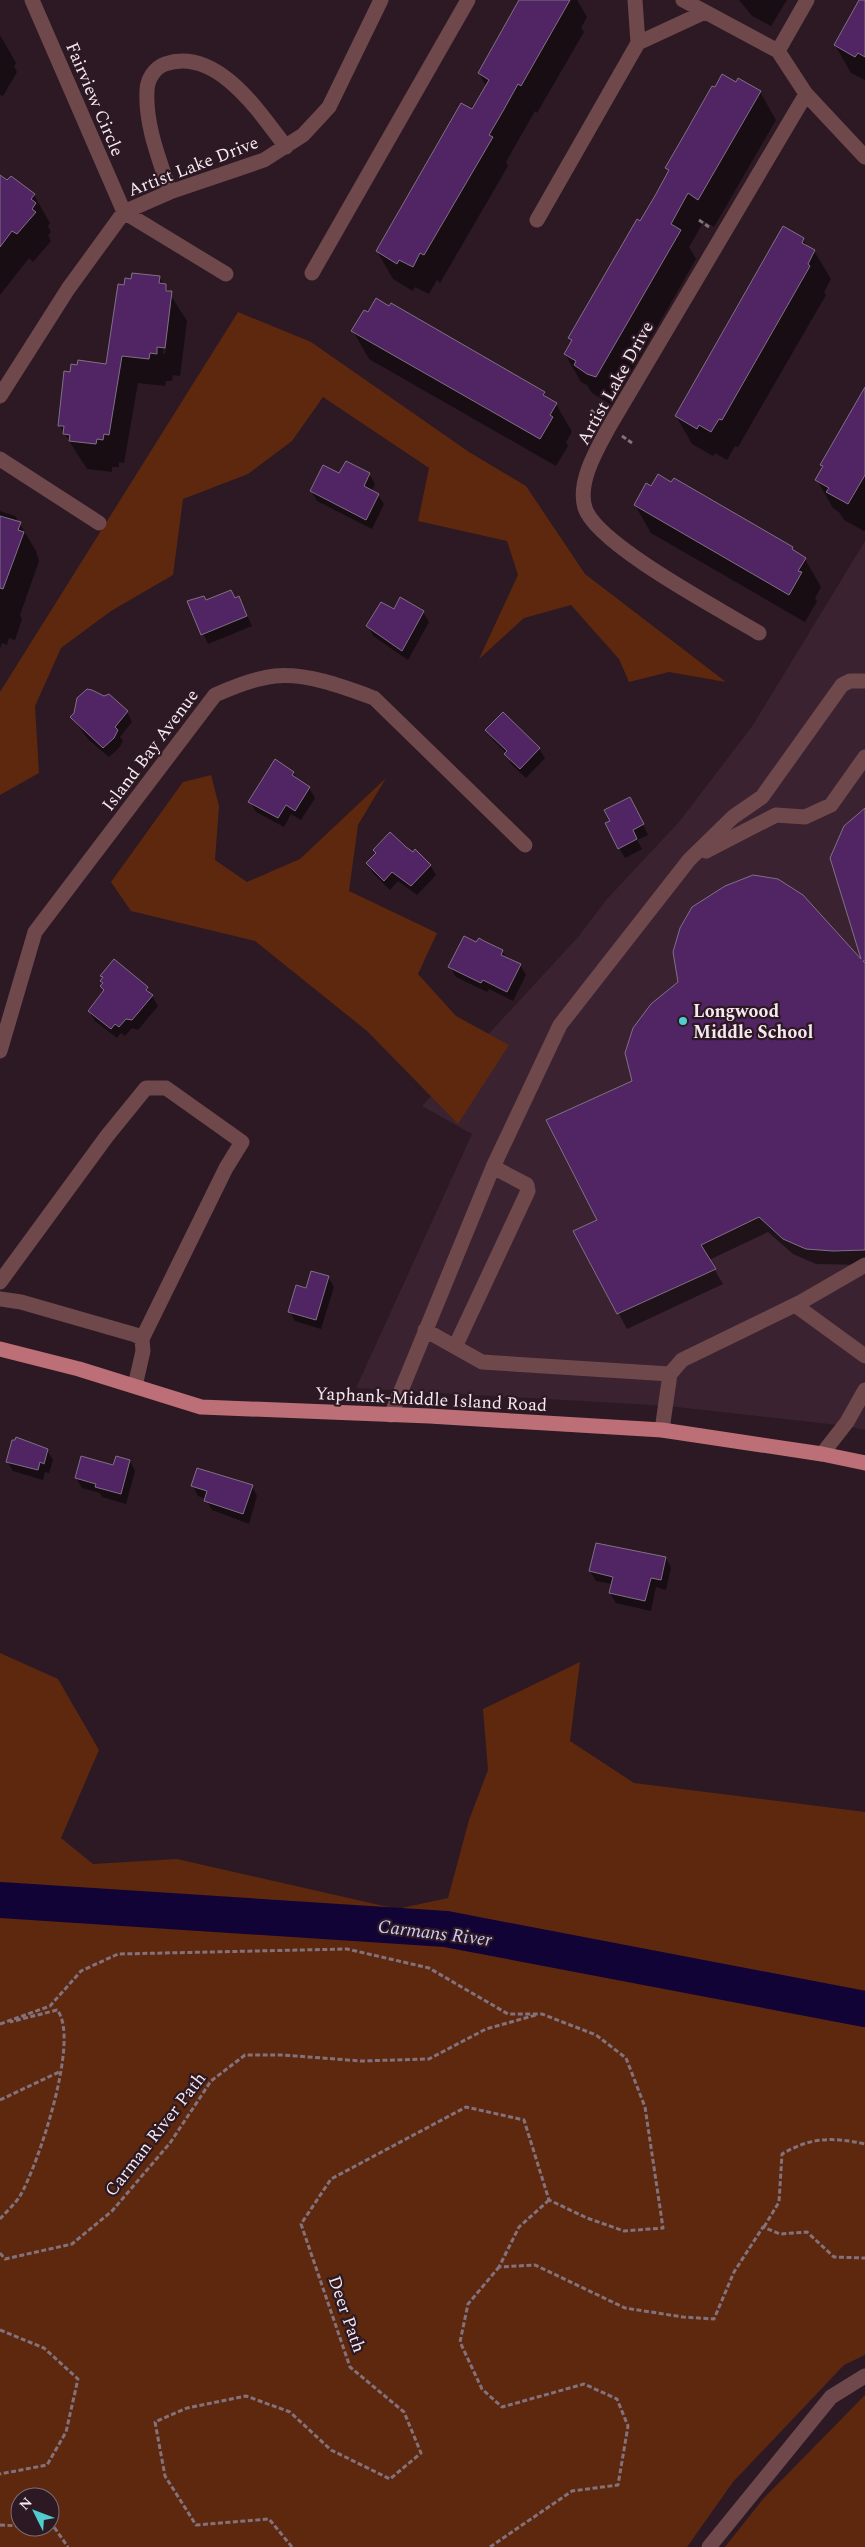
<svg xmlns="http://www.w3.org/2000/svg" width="865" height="2547" font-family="Spectral,serif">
<rect width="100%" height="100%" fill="#2c1923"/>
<path fill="#3a2230" d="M865 541V1430L847 1426 668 1406 356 1388 472 1134 422 1106 579 936 606 900 679 822 753 725Z"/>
<path fill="#5d280e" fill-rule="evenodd" d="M238 312 311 342 469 452 526 486 585 574 726 682 669 672 629 682 619 659 571 605 524 618 479 659 518 575 507 541 418 521 429 468 323 397 292 441 248 474 183 499 173 575 111 611 61 648 35 706 39 773 0 795V692Z
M211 775 219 806 215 860 247 882 300 859 386 778 358 825 349 891 437 933 418 974 456 1016 509 1045 458 1124 367 1031 255 941 131 911 111 882 183 782Z
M0 1653 58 1679 99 1750 61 1838 93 1864 177 1859 397 1909 448 1898 469 1820 488 1770 483 1709 580 1662 570 1741 634 1783 865 1812V2355L844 2365 733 2482 687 2547H0ZM20 2497H50V2527H20Z
M865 2395V2547H725L763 2499Z"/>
<path fill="#0007" fill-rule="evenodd" d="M521 0H577L587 17 581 28 584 32 537 113 535 111 519 139 506 162 508 166 440 283 437 280 429 294 415 287 413 291 393 279 377 251 486 86 479 73Z
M739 0H787L771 26 752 16Z
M861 0H865V80L851 73 835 45Z
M0 35 16 63 14 66 17 72 3 96 0 95Z
M760 92 776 120 714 227 704 221 689 247 696 259 612 405 592 393 587 385 581 382 565 354 572 342 570 338 669 172 667 168Z
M0 181 34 195 50 223 48 226 51 232 48 235 51 241 33 262 29 258 0 295Z
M803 239 808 248 814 251 831 279 824 292 826 295 738 447 735 446 727 460 715 453 713 456 692 444 676 416Z
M159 277 187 321 180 376 173 375 172 381H166L165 386 138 383 124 463 119 462V467H112V472L87 469 59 425 72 374 107 365 125 286 132 280ZM169 303H171L165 354H163Z
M368 314 544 393 547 399 556 404 572 432 566 442 568 446 556 466 369 359 353 331Z
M865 390V530L864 531 844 520 839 512 833 508 817 480 824 468 822 465Z
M369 474 375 484 371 491 378 495 384 504 372 529 317 501 311 491 340 475Z
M635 505 792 548 795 553 805 559 821 587 815 598 817 601 805 622 651 533Z
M0 511 15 516 36 551 39 561 20 615 22 619 15 640 9 638 7 645 2 643 0 649Z
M239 598 252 626 208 644 189 602Z
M394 611 423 612 429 622 408 660 373 636 368 626Z
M127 712 132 722 120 737 123 741 119 748 109 757 89 740 72 718 75 713Z
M487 731 539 749 545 758 526 778 511 764 506 753 493 740Z
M293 772 298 780 309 788 315 798 301 820 291 814 284 827 256 812 250 802Z
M635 808 648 835 637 840 642 849 625 858 619 848Z
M865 810V1265L816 1264 793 1254 768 1232 709 1260 723 1284 627 1329 575 1232 599 1221 634 1082 864 964 831 858Z
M405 848 430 865 436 875 417 895 398 881 390 890 373 873 367 863Z
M477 944 502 951 507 959 520 965 526 975 513 1001 489 989 487 992 456 977 450 967Z
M102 976 147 988 158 1006 138 1030 132 1028 125 1036 121 1033 117 1038 95 1021 89 1011 105 992 102 987 104 984Z
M328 1277 334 1287 321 1329 295 1321 290 1312Z
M47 1450 53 1460 49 1473 45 1472 43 1480 13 1471 7 1461Z
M130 1461 135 1471 126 1504 102 1497 100 1493 82 1488 76 1478Z
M193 1486H252L257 1496 249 1524 212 1510 206 1499 198 1496Z
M666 1558 671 1568 666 1590 656 1587 651 1611 616 1603 610 1593 612 1584 596 1581 590 1571Z"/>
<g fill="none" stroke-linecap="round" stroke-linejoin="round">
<path stroke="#110336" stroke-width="36" d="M0 1900 446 1929 865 2009"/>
</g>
<path fill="#512463" stroke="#7f7185" d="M519 0H570L521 86 518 84 503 111 489 135 493 137 424 255 420 253 413 267 399 260 397 264 376 251 461 103 472 109 489 80 478 73Z
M859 0H865V57L858 53 855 57 834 45Z
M722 74 736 82 738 78 761 91 698 200 688 193 671 224 681 230 596 377 587 374 574 365 576 361 564 354 572 340 568 338 637 219 640 221 656 194 669 170 665 168 683 137 712 86 715 87Z
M0 175 7 180 11 176 35 194 31 199 36 203 32 209 36 212 17 234 12 231 0 247Z
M783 226 804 238 802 243 815 250 808 264 810 266 722 420 719 419 711 432 699 425 697 429 675 416Z
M132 273 160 276 159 283 166 284V291H172L165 348 157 347V354L150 353 149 359 122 356 109 435 104 434 103 440 97 439 96 444 69 441 70 435 63 434 64 426H58L64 371 70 372 71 364 77 365 78 360 106 364 118 284 124 285 125 278 131 279Z
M376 298 389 306 391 303 545 392 543 395 557 403 550 415 553 417 540 439 351 331 364 310 368 312Z
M865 387V475L848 504 826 492 829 488 815 480 823 466 820 465Z
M346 461 370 473 364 486 379 494 366 520 310 491 323 465 339 473Z
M658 474 671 482 674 478 793 547 792 549 806 558 798 571 802 572 789 595 634 505 646 483 651 486Z
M0 516 21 522 18 530 24 532 3 589 0 588Z
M231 590 235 598 239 596 247 616 201 635 187 601 204 596 206 600Z
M400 597 424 611 402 651 366 626 381 602 394 609Z
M87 689 92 690 104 696 109 694 128 711 115 727 118 730 114 738 103 748 70 717 74 713 77 698Z
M503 712 540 748 520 769 504 754 507 751 485 730Z
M275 759 294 772 292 775 310 787 295 811 286 805 278 818 248 802Z
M630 797 644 824 633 830 637 839 618 849 605 823 610 821 604 810Z
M865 808V961H863L865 963V1250L833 1251 806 1249 783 1239 759 1217 701 1245 716 1269 617 1314 573 1231 597 1220 546 1120 632 1081 625 1053 633 1028 651 1004 678 982 673 952 680 928 692 907 725 886 753 875 778 879 803 895 861 959 830 858 844 826Z
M390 832 406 847 413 852 415 849 431 865 411 886 392 872 384 881 366 863 376 853 373 850Z
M464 936 476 942 479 938 484 941 503 950 501 955 521 964 507 992 483 980 481 983 448 967Z
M114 959 148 987 146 990 153 995 132 1020 126 1019 119 1027 115 1024 111 1029 88 1011 104 990 100 986 103 983 100 981 103 977 100 976Z
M311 1271 329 1276 316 1320 288 1312 296 1285 306 1288Z
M16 1437 48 1449 44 1464 40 1462 38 1470 6 1462 12 1440H15Z
M81 1456 113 1465 116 1456 130 1460 121 1494 95 1487 96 1484 75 1478Z
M197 1468 253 1485 243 1514 204 1501 207 1491 191 1486Z
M596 1543 666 1557 661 1580 651 1578 645 1601 609 1593 613 1577 589 1571Z"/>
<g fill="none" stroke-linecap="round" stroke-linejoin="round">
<path stroke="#83727b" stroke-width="3" stroke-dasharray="5 2.5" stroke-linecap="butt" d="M699 220 709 227
M591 410 596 415
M622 436 632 443
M0 2024 50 2006 81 1971 118 1954 347 1949 429 1968 508 2014H542L596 2035 626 2058 645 2107 663 2228 624 2231 587 2218 549 2200
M0 2100 59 2072
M549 2200 519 2227 499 2267 535 2265 625 2308 683 2317 714 2319 734 2272 763 2227 780 2234 807 2232 834 2257 865 2258
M0 2219C6 2212 15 2204 20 2196 38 2165 81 2038 57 2010L10 2022
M764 2227 779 2202 782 2154C811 2137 833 2137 865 2144
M0 2253 5 2259 72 2244 112 2211 170 2143 211 2081 245 2055H283L361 2061 429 2059 486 2029 536 2015
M0 2330 44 2348 78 2379 66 2432 47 2465 0 2474
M0 2525 20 2526
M47 2527H54L68 2547
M292 2547 269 2519 196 2525 165 2476 155 2422 187 2408 246 2396 290 2412 331 2450 390 2479 421 2453 404 2412 350 2367 301 2224 331 2179 466 2107 524 2120 549 2200
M490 2547 572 2491 618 2485 628 2426 617 2399 584 2384 502 2407 482 2389 460 2342 468 2304 499 2267"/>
<path stroke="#6e484b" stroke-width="15" d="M32 0 124 212 226 274
M683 0 778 51 806 94 865 157
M638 43 705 12
M778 51 807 0
M170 192C160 161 145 125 147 91 147 80 154 68 165 64 217 46 260 113 286 147
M537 220 638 43 635 0
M312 273 468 0
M0 396 68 289 124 212 170 192 264 160 303 135 329 107 381 0
M0 459 99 523
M759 633C723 611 597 545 585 508 577 482 597 449 609 427L806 94
M706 851 776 815 805 817 831 805 865 757
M0 1051 35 932 215 695C233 687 255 678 275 676 308 673 344 687 374 698L525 845
M0 1282 107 1136 146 1088H166L242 1142 226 1168 142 1339
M0 1299 21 1302 136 1335 142 1339 143 1351 135 1386
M795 1305 865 1356
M425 1330 482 1362 670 1374
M455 1347 528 1191 527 1185 493 1167
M391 1415 493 1167 560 1025 689 860 733 817 762 797 842 685 850 681H865
M662 1430 670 1374 682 1360 801 1302 865 1265
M822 1454 847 1422 865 1390
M709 2547 831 2397 865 2376"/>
<path stroke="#bc6f76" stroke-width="15" d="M0 1349 79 1369 201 1407 429 1416 662 1430 822 1454 865 1463"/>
</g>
<circle fill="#52cdce" stroke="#2c1923" stroke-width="2" cx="683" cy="1021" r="5"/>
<g text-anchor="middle" stroke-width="4.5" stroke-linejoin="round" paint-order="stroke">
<g font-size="18" fill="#f6e8ef" stroke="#2c1923">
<text transform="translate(95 99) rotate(67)" y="6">Fairview Circle</text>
<text transform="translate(193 166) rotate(-21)" y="6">Artist Lake Drive</text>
<text transform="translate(615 383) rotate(-61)" y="6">Artist Lake Drive</text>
<text transform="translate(150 750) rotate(-53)" y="6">Island Bay Avenue</text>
<text transform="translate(431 1399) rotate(3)" y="6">Yaphank-Middle Island Road</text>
<text transform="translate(155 2134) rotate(-52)" y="6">Carman River Path</text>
<text transform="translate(347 2314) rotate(71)" y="6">Deer Path</text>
</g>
<g font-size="18" font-weight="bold" fill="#f6e8ef" stroke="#2c1923" text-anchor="start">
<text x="693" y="1017">Longwood<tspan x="693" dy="21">Middle School</tspan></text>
</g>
<g font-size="19" font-style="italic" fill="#cdccf6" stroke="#2c1923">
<text transform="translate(435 1932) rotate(7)" y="7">Carmans River</text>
</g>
</g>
<g transform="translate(35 2512) rotate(312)"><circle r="24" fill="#2c1923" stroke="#7d6c75"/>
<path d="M0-4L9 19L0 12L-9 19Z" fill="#52cdce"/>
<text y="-8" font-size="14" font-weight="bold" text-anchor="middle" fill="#f6e8ef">N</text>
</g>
</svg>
